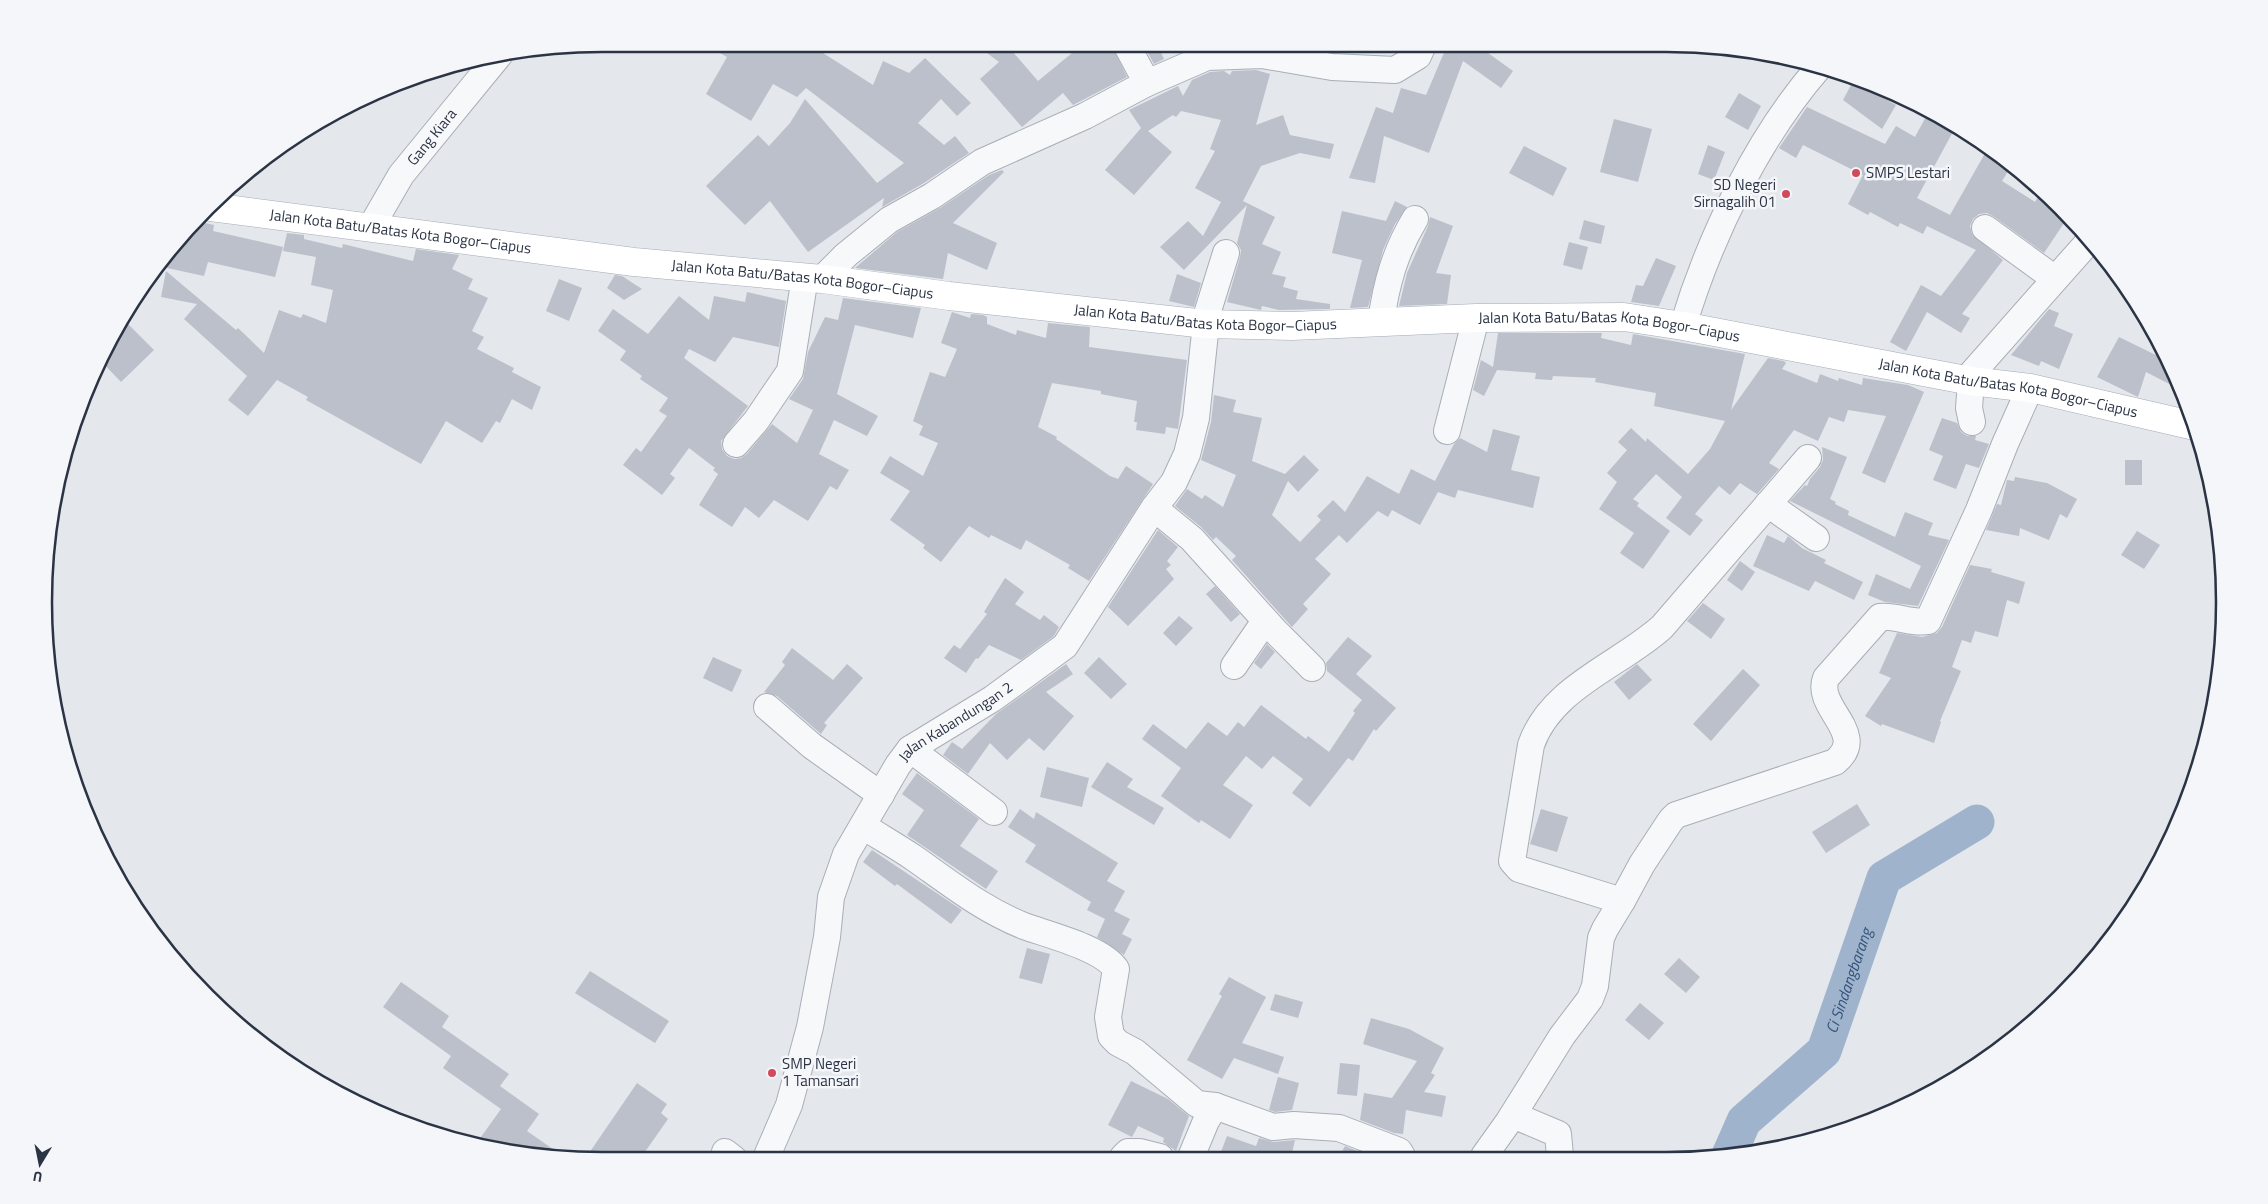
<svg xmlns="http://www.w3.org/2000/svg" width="2268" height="1204" font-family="'Titillium Web',sans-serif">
<rect width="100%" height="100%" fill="#e4e7ec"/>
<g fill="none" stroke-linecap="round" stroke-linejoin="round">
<path stroke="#9fb4cc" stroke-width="35" id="s1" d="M1729 1155 1744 1121 1824 1051 1884 878 1977 822"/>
</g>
<path fill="#bbc0ca" d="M704 44H824L820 51 873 85 883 61 909 73 925 58 971 103 957 116 941 99 918 123 944 145 955 136 969 153 924 183 882 207 884 198 808 252 770 201 745 225 706 186 758 135 769 146 790 123 805 99 877 183 904 163 806 88 797 97 773 84 751 121 706 94 727 57Z
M975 44H1006L1038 81 1083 44H1111L1127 77 1073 105 1063 93 1022 127 980 79 999 62Z
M1143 44H1157L1164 59 1154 64Z
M1441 45H1477L1513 71 1501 88 1463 61 1429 153 1384 136 1375 183 1349 178 1376 107 1393 113 1401 88 1426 95 1446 48Z
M1256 70 1270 74 1256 125 1283 115 1290 135 1334 144 1330 159 1300 153 1261 166 1243 201 1275 217 1262 244 1281 252 1272 274 1286 277 1283 287 1298 291 1296 299 1330 304V309L1279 310 1262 306 1261 310 1227 302 1240 257 1241 250 1237 243 1247 205 1184 270 1160 247 1188 221 1203 236 1221 202 1195 188 1215 151 1210 149 1221 120 1181 111 1176 117 1173 115 1148 131 1172 152 1134 195 1105 170 1141 128 1129 110 1178 86 1183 96 1192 80 1210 72 1224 71 1230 75 1232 71Z
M1853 81 1896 105 1882 129 1843 100Z
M1739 93 1761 106 1748 130 1725 117Z
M1807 107 1885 144 1896 126 1915 137 1929 111 1955 128 1917 198 1950 215 1988 148 2012 165 2002 181 2035 202 2041 192 2068 217 2044 253 1993 216 1987 213 1979 214 1973 219 1970 226 1972 234 2003 260 1962 314 1970 318 1961 333 1927 312 1906 351 1890 342 1921 285 1941 296 1976 250 1927 226 1923 234 1900 223 1898 227 1870 212 1868 215 1848 204 1863 175 1803 145 1796 158 1779 148Z
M1614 119 1652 129 1638 182 1600 172Z
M1708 145 1725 152 1714 180 1698 174Z
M1524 146 1567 168 1553 196 1509 173Z
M1002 170 1004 172 953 223 997 243 987 270 948 253 943 279 855 268 897 232 940 208 989 175Z
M1395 201 1407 207 1395 224 1383 250 1368 307 1350 308 1362 260 1332 253 1342 211 1386 221Z
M1430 217 1453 226 1436 273 1451 275 1447 304 1399 306 1407 273 1428 226Z
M1584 220 1605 226 1601 244 1579 239Z
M196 221 214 225 213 231 283 247 275 277 208 262 204 276 158 266 182 234Z
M287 233 304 235V239L342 248 343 244 413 261 416 249 459 255 452 269 473 279 468 289 488 298 472 331 484 337 477 349 514 368 512 372 541 387 532 410 512 399 500 423 496 421 482 443 446 421 421 464 306 400 308 397 277 380 248 416 228 400 247 376 184 319 197 304 161 297 166 271 236 330 238 328 264 353 279 310 301 318 303 314 326 323 333 290 311 285 316 257 283 251Z
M1569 242 1588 247 1582 270 1563 265Z
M1656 258 1676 266 1659 306 1631 302 1636 285 1643 286Z
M1177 274 1201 283 1194 307 1169 301Z
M615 275 622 276 642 289 624 300 607 288Z
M559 279 582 288 569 321 546 311Z
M747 292 786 301 779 347 733 337 715 362 689 349 684 358 748 406 721 441 722 449 727 456 734 459 741 458 747 454 772 424 797 443 813 410 789 399 803 379 808 352 825 317 838 320 843 298 921 308 913 338 855 325 837 394 878 416 867 436 834 420 819 454 849 470 837 490 830 486 808 521 774 500 759 518 745 507 732 527 699 505 718 474 713 470 715 468 689 448 670 474 675 478 662 495 623 465 636 448 641 452 667 416 659 411 668 398 640 379 642 376 620 360 626 351 598 331 613 309 648 334 679 296 709 320 714 296 745 302Z
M2049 309 2059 313 2054 326 2073 334 2059 369 2041 361 2039 366 2011 355Z
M952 312 970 318 971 314 983 315 987 317V324L1016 335 1017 330 1046 338 1048 323 1090 327 1089 347 1187 360 1178 429 1166 427 1165 434 1136 430 1137 422H1134L1137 401 1101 394V391L1052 383 1038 427 1057 437 1056 439 1110 476 1118 479 1126 466 1153 484 1089 581 1068 568 1070 565 1026 540 1021 550 991 535 989 538 969 526 941 562 923 548 925 545 890 520 910 491 880 473 890 456 923 476 938 443 919 435 923 426 913 421 930 372 945 377 957 349 941 343Z
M123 319 154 350 121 382 101 361Z
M1498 333H1602L1601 338 1631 345 1633 334 1745 354 1731 410 1768 358 1784 361 1786 363 1782 369 1817 383 1820 374 1838 381 1839 378 1862 385 1863 378 1908 385 1924 392 1885 483 1862 473 1886 416 1848 410 1844 422 1829 417 1818 441 1794 430 1769 463 1779 469 1757 494 1740 483 1730 495 1719 486 1695 514 1703 520 1690 536 1666 518 1682 497 1656 474 1633 499 1639 503 1637 506 1670 531 1643 569 1620 553 1634 533 1599 509 1617 482 1607 473 1627 450 1618 442 1631 428 1646 442 1647 438 1688 474 1710 449 1725 421 1654 406 1656 393 1595 382 1596 378 1553 376 1552 380 1535 379 1536 373 1497 370 1484 396 1473 390 1481 360 1493 367Z
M2119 337 2166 360 2179 389 2146 372 2138 397 2097 377Z
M1214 395 1236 400 1233 412 1262 418 1252 461 1285 474 1304 455 1319 470 1298 492 1288 481 1272 515 1300 542 1321 520 1317 516 1333 500 1345 512 1367 476 1399 494 1411 469 1435 481 1454 444 1460 438 1487 452 1493 429 1520 436 1511 470 1540 477 1533 508 1458 490 1455 498 1438 492 1420 525 1392 510 1388 517 1378 511 1347 543 1339 535 1315 559 1331 574 1303 604 1308 609 1292 627 1232 560 1236 556 1216 537 1213 540 1201 527 1175 506 1187 489 1202 499 1205 495 1223 507 1236 475 1201 460 1211 422Z
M1942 418 1957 423 1961 432 1967 436H1976L1975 440 1989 444 1979 468 1966 464 1956 489 1933 480 1943 456 1929 450Z
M1822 447 1847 457 1830 499 1836 502 1835 504 1849 511 1848 515 1895 537 1905 512 1933 523 1928 535 1949 540 1918 606 1885 602 1868 595 1876 574 1910 589 1921 566 1790 501 1805 485 1807 486 1810 479 1820 467 1823 460Z
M2125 460H2142V485H2125Z
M2015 477 2047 483 2077 499 2067 518 2060 514 2049 540 2020 528 2019 536 1986 530 1997 504 2001 505 2007 480 2014 481Z
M1158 530 1178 547 1167 561 1171 565 1166 569 1174 579 1128 626 1108 607Z
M2137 531 2160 545 2144 569 2121 555Z
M1767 535 1784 543 1788 536 1802 548 1826 560 1824 563 1863 582 1854 600 1815 581 1809 591 1753 566Z
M1740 561 1755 572 1742 591 1727 580Z
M1970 565 1992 569 1991 572 2025 582 2019 604 2007 600 1998 637 1975 631 1971 643 1962 640 1952 667 1961 671 1940 721 1941 722 1934 743 1882 724 1881 726 1865 716 1891 678 1879 673 1897 633 1922 637 1937 633 1942 627Z
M1005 578 1024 592 1015 604 1040 620 1044 615 1059 627 1054 636 1021 660 989 645 978 659 976 658 966 673 944 658 954 645 960 649 987 614 984 612Z
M1215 586 1240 614 1231 622 1206 594Z
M1703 603 1725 619 1711 639 1687 621Z
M1179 616 1193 628 1176 646 1163 633Z
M1348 637 1372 656 1356 674 1396 708 1376 731 1374 729 1353 761 1348 758 1310 807 1292 793 1303 779 1273 756 1262 769 1246 756 1223 785 1253 805 1230 839 1201 820 1199 823 1161 796 1181 768 1142 739 1153 724 1186 749 1208 722 1227 736 1238 722 1244 727 1261 705 1306 739 1308 736 1329 752 1355 713 1353 711 1362 700 1327 671 1326 663Z
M1267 644 1275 652 1261 669 1254 663Z
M792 648 833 680 847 664 863 678 824 723 827 725 821 734 777 696 764 692 785 665 782 662Z
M713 657 742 670 732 692 703 678Z
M1099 657 1127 684 1111 699 1084 673Z
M1066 664 1073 674 1046 692 1074 716 1044 751 1029 738 1007 760 990 743 968 774 943 755 952 742 962 749 996 714Z
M1637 664 1652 680 1629 700 1614 682Z
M1743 669 1760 685 1711 741 1693 724Z
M1107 762 1133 779 1127 787 1164 808 1154 825 1091 787Z
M1047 767 1089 778 1082 807 1040 797Z
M917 773 979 819 960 846 998 871 986 889 907 835 924 810 902 794Z
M1857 804 1870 825 1826 853 1812 832Z
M1020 809 1034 819 1036 812 1118 863 1107 881 1125 891 1114 911 1130 919 1122 934 1132 939 1124 955 1097 937 1105 919 1087 910 1091 902 1025 862 1036 845 1008 827Z
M1541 809 1568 817 1557 852 1530 844Z
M872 850 962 910 951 924 897 884 895 886 863 862Z
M1027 948 1050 954 1042 984 1019 978Z
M1679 958 1700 977 1686 993 1664 974Z
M590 971 669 1021 655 1043 575 993Z
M1229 977 1266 997 1242 1043 1284 1057 1278 1074 1234 1058 1222 1079 1187 1060 1222 996 1219 994Z
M401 982 449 1016 442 1027 509 1074 500 1086 539 1114 527 1131 567 1159 476 1144 501 1109 443 1068 451 1056 383 1007Z
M1275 994 1303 1002 1298 1018 1270 1010Z
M1640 1003 1664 1023 1649 1040 1625 1020Z
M1371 1018 1409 1029 1444 1048 1431 1073 1435 1075 1424 1092 1446 1096 1442 1117 1406 1110 1403 1134 1394 1133 1360 1120 1364 1093 1392 1098 1417 1061 1363 1044Z
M1340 1063 1360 1065 1357 1096 1337 1094Z
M1278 1077 1299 1083 1292 1110 1275 1112 1269 1110Z
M1131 1081 1168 1099 1189 1116 1176 1151 1163 1142 1164 1138 1138 1126 1132 1137 1108 1125Z
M637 1083 667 1104 661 1113 668 1119 640 1159H585Z
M1227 1136 1256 1146 1259 1138 1274 1142 1295 1140 1291 1157H1219Z
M1345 1146 1372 1157H1339Z"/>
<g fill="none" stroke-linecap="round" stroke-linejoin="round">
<g stroke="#a9aeb7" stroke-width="28">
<g id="minor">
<path d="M1126 44 1147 83"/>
<path id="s2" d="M371 227 401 175 500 54"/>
<path d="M1985 228 2055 279"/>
<path d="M822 279 846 255 889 220 932 196 982 162 1085 116 1147 83 1207 57 1262 55 1332 67 1395 70 1418 56 1423 45"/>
<path d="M1381 322C1386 284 1395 252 1415 219"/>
<path d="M1683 326C1710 236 1758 137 1820 66"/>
<path d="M1966 380 2090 240"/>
<path d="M1971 381 1969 408 1972 422"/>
<path d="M1447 431 1476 318"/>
<path d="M736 444 756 421 790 371 805 277"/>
<path d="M1768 504 1816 538"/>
<path d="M1154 508 1192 539 1275 631 1312 668"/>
<path d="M1234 666 1265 621"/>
<path d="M767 707 812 746 881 795"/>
<path d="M910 749 994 812"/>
<path d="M863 826C880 837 898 847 914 858 951 884 982 909 1024 926 1049 935 1102 948 1116 969L1108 1017 1111 1036 1118 1043 1135 1052 1197 1104 1215 1106 1273 1127 1294 1125 1339 1128 1399 1151 1402 1156"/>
<path d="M1622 901 1519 869 1512 861 1531 745C1551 687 1620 665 1662 627L1808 458"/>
<path d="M1513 1115 1558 1134 1560 1156"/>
<path d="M725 1152 734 1159"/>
<path d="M1484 1156 1509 1121 1562 1036 1590 999 1595 986 1601 938 1605 929 1622 901 1642 864 1671 820 1676 815 1835 762C1870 734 1814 708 1826 678L1880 617C1896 615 1912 624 1928 621L1979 510 2005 444 2030 388"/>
<path d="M1123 1157 1128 1152H1140L1160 1157"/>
<path d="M1191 1157 1206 1121 1215 1106"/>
<path id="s3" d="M766 1158 789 1105 810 1027 827 937 831 897 846 854 898 765 910 749 992 699 1065 646 1154 508 1174 482 1187 454 1196 418 1207 314 1226 253"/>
</g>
</g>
<g stroke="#a3abb8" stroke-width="29">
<g id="major">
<path id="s4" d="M211 207 634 262 822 279 949 296 1206 324 1292 326 1476 318 1624 317 1683 326 1971 381 2030 388 2195 426"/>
</g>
</g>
<use href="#minor" stroke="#f7f8fa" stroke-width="26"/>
<use href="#major" stroke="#fff" stroke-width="28"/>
</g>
<g fill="#d1495b" stroke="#f4f6f9" stroke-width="2">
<circle cx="1856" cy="173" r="5"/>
<circle cx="1786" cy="194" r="5"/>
<circle cx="772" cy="1073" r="5"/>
</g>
<g text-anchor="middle" stroke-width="5" stroke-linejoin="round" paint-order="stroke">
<g font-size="15" fill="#2b3445" stroke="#f4f6f9">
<text dy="5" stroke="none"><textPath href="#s2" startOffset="109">Gang Kiara</textPath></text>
<text dy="5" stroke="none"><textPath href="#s4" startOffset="191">Jalan Kota Batu/Batas Kota Bogor–Ciapus</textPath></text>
<text dy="5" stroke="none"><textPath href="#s4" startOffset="596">Jalan Kota Batu/Batas Kota Bogor–Ciapus</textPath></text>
<text dy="5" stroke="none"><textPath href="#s4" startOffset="1001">Jalan Kota Batu/Batas Kota Bogor–Ciapus</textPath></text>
<text dy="5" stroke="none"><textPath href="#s4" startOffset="1406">Jalan Kota Batu/Batas Kota Bogor–Ciapus</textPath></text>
<text dy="5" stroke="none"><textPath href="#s4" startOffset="1811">Jalan Kota Batu/Batas Kota Bogor–Ciapus</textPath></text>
<text dy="5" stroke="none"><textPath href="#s3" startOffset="492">Jalan Kabandungan 2</textPath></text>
</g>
<g font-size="15" fill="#2b3445" stroke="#f4f6f9" text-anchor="start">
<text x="1866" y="178">SMPS Lestari</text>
<text x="1776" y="190" text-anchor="end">SD Negeri<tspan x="1776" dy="17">Sirnagalih 01</tspan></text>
<text x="782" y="1069">SMP Negeri<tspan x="782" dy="17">1 Tamansari</tspan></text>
</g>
<g font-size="16" font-style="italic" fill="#34527a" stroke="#f4f6f9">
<text dy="6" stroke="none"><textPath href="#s1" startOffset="218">Ci Sindangbarang</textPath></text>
</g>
</g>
<path d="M0 0H2268V1204H0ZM602 52H1666A550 550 0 0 1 2216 602V602A550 550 0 0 1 1666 1152H602A550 550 0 0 1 52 602V602A550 550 0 0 1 602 52Z" fill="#f4f6f9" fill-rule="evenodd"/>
<path fill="none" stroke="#2b3445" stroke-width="2.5" d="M602 52H1666A550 550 0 0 1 2216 602V602A550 550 0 0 1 1666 1152H602A550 550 0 0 1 52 602V602A550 550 0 0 1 602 52Z"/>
<g transform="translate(40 1164) rotate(190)" stroke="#f4f6f9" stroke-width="4" paint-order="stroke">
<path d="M0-4L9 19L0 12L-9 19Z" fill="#2b3445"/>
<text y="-8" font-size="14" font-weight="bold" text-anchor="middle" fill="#2b3445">U</text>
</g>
</svg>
